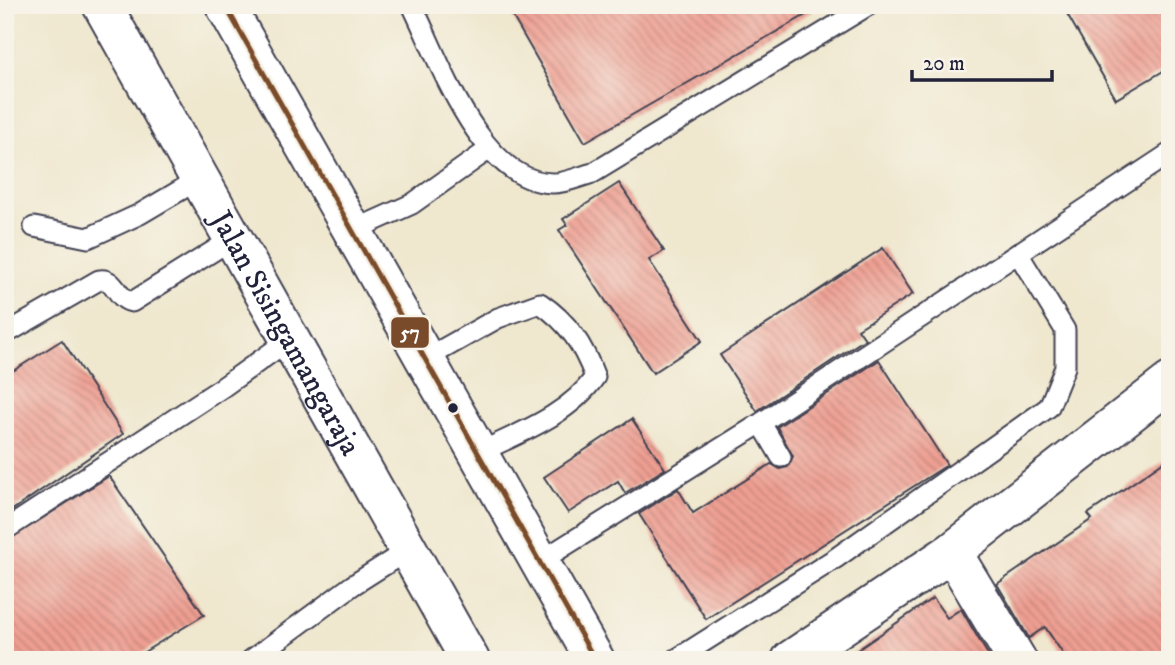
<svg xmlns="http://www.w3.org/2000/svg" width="1175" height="665" font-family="'IM FELL DW Pica',serif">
<defs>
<pattern id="building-back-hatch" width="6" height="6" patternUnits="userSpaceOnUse" patternTransform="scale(1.75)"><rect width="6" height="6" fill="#ef9f92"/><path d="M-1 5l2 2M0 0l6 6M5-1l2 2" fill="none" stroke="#c18178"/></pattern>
</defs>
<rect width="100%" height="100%" fill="#f7f3e8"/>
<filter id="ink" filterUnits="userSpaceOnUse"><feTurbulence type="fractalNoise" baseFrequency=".0143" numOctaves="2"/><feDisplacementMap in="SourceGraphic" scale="14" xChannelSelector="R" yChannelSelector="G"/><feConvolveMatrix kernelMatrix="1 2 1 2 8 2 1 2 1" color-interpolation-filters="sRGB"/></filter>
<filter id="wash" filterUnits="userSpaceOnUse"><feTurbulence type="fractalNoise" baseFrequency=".00686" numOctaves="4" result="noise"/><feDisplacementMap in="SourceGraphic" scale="28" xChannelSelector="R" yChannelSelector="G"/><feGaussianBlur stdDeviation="1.57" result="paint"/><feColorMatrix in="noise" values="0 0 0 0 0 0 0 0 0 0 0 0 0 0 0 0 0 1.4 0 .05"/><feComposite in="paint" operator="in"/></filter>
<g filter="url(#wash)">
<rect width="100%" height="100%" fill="#efe7ce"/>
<g id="blocks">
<path fill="url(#building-back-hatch)" d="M506 5H823L585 142Z
M1062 5H1157L1170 28V67L1116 99Z
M619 183 664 251 649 260 702 341 653 373 559 230 567 225 563 219Z
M883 248 913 294 858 329 865 339 757 411 720 355Z
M62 340 123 434 5 515V376Z
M879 360 947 465 706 619 639 514 678 489 693 513 771 464 780 469 788 467 793 456 777 427Z
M632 419 665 469 625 493 618 481 568 513 544 477Z
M1170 457V660H1067L1045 627 1029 638 997 584 1092 519 1088 514Z
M109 476 204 615 131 660H5V542Z
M933 598 947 618 961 609 991 660H843Z"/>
</g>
</g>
<g filter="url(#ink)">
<use href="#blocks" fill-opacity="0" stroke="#414051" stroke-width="2"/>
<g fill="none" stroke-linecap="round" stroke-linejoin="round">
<g stroke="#414051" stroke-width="23">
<path id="lane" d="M412 5C439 59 480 182 552 183 564 184 581 176 593 173L869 5
M34 227 88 238 140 214 201 178
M352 231 412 204 488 150
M5 334 99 280C116 277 116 300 132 302L234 238
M425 359 498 318 540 303C569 323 583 345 595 377 569 415 519 433 478 453
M761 423 781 457
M5 530 223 387 290 339
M539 562 761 423 1170 153
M251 660 353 585 408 550
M675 660 836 558 1049 407 1065 367V330L1019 255"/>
</g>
<g stroke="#414051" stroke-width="42">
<path id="street" d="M952 552 1017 660
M791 660 952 552 1170 382"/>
</g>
<g stroke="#414051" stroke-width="42">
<g id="highway">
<path id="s1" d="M102 5 470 660"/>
<path d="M225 5 595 660"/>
</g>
</g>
<use href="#lane" stroke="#fff" stroke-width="19"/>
<use href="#street" stroke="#fff" stroke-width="38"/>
<use href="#highway" stroke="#fff" stroke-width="38"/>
<g stroke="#f7f3e8" stroke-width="10">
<path id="bus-1" d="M225 5 595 660"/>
</g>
<use href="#bus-1" stroke="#7a4b2a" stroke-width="5"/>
</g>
</g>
<circle fill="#22223b" stroke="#f7f3e8" stroke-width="2.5" cx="453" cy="408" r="6"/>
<g text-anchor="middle" stroke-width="5" stroke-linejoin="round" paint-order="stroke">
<g font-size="30" fill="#22223b" stroke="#f7f3e8">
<text dy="10" stroke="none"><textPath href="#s1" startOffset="376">Jalan Sisingamangaraja</textPath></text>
</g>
</g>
<rect stroke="#f7f3e8" stroke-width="2.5" x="390" y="316" width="40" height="33" rx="7" fill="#7a4b2a"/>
<g font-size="19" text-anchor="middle" font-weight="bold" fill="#fff">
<text x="410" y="339">57</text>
</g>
<rect width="1175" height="665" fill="none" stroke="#f7f3e8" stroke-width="28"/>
<path d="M912 70v10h140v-10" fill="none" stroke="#22223b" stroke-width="3.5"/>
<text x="923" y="70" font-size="21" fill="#22223b" stroke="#f7f3e8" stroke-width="5" paint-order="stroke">20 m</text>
</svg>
